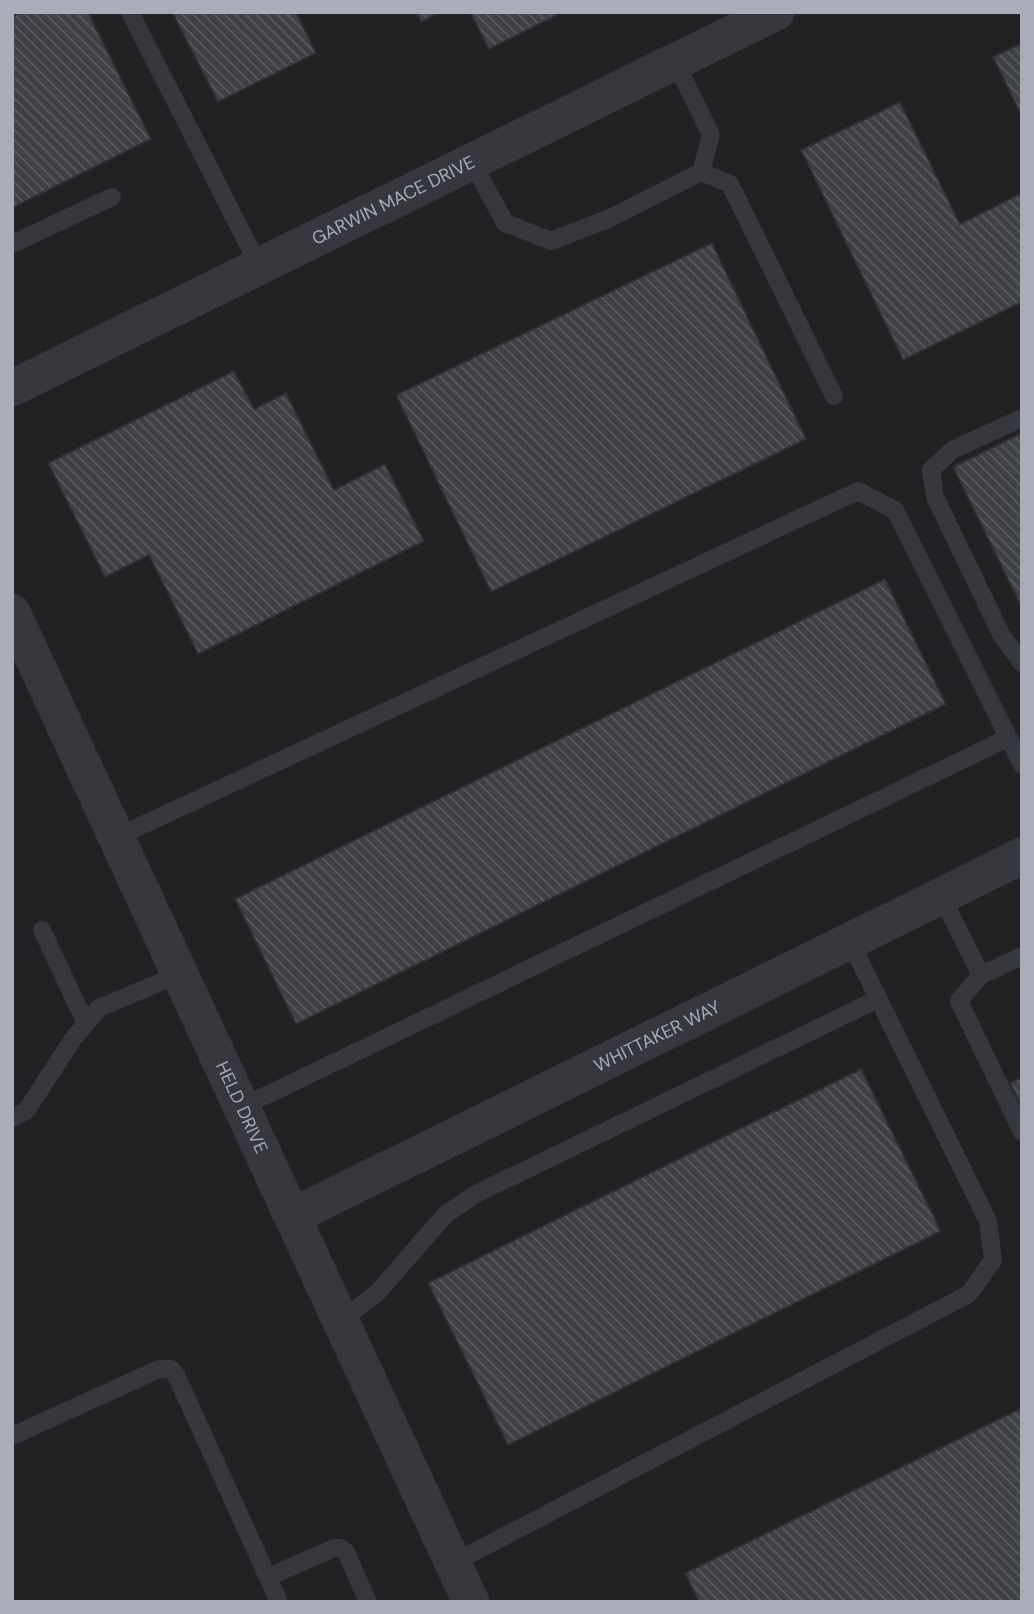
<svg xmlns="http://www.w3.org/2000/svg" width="1034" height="1614" font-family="'DM Sans',sans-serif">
<defs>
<pattern id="building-back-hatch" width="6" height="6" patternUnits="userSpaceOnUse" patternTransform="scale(1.75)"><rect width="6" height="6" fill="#404145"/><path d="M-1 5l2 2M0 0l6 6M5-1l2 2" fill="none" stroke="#595a5e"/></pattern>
</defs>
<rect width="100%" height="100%" fill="#161618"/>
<path fill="#222225" d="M12 12H1022V1602H12Z"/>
<path fill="url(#building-back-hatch)" stroke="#303034" stroke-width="2" d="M21 12H88L151 139 12 208V16Z
M172 12H296L316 53 218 102Z
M416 12H440L421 22Z
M470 12H555L557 15 489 49Z
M1022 43V117L993 57Z
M900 102 960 224 1022 193V302L903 360 801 150Z
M712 243 806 439 491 592 396 395Z
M234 371 254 409 286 393 334 490 385 464 424 541 198 654 149 555 105 577 48 463Z
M1022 433V608L953 467Z
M885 579 946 704 296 1024 235 899Z
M861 1069 941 1231 508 1445 428 1283Z
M1022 1077V1108L1010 1083Z
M1022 1408V1602H699L685 1573Z"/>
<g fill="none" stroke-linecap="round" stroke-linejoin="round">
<path stroke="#37383d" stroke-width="18" d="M130 12 259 266
M472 162 505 223 551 241 608 219 701 172 711 135 675 61
M701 172 730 184 834 396
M12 244 112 197
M1022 418 952 450 931 470 935 497 1002 636 1022 663
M117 837 858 491 895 510 1022 765
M941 896 981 975
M42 930 86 1024
M1022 956 981 975 959 1001 1022 1132
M242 1107 1008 738
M12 1118 26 1111 73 1039 99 1008 180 974
M341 1320 377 1293 446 1214 476 1194 878 999
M12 1436 159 1369H171L177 1377 279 1602
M453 1563 969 1294 993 1260 988 1221 850 941
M268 1577 334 1548H340L346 1552 368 1602"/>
<g stroke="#37383d" stroke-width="37">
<path id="s1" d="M12 388 776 12"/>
<path id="s2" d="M12 612 471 1602"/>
<path id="s3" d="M293 1216 1022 856"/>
</g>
</g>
<g text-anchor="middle" stroke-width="5" stroke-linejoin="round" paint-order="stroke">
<g font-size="18" fill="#a8adb8" stroke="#111113">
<text dy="6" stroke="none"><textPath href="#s1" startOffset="425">GARWIN MACE DRIVE</textPath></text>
<text dy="6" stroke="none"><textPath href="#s3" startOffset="406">WHITTAKER WAY</textPath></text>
<text dy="6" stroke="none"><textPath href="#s2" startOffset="546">HELD DRIVE</textPath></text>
</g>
</g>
<rect width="1034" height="1614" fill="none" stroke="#a8adb8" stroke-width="28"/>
</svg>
